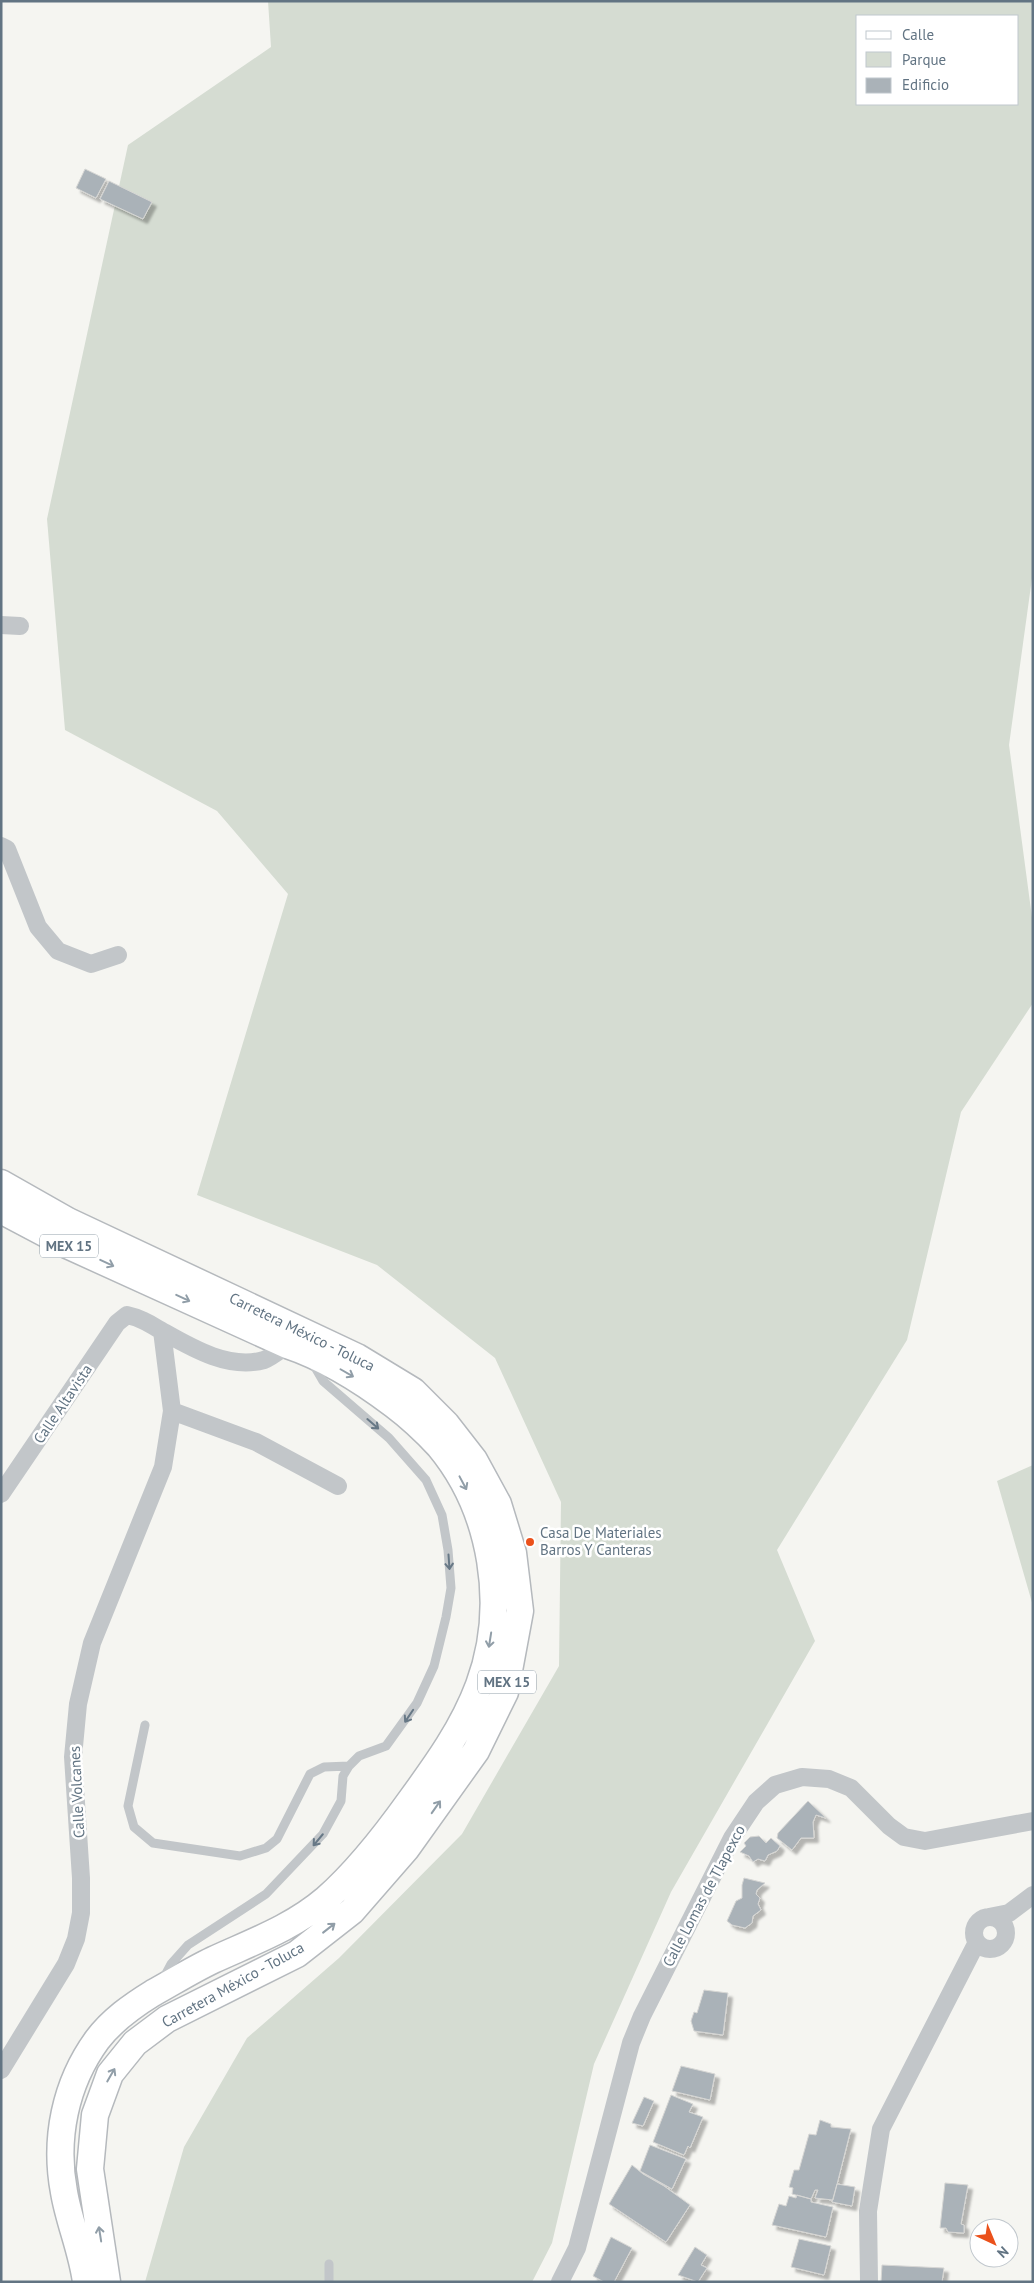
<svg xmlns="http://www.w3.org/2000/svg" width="1034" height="2283" font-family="'PT Sans',sans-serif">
<defs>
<filter id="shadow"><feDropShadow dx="4.5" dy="4.5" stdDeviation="1" flood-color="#0004"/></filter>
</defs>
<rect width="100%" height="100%" fill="#f5f5f1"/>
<path fill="#d5dcd2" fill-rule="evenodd" d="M268 1H1033V571L1009 745 1033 925V1003L961 1112 907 1340 777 1550 815 1641 671 1892 594 2064 552 2243 532 2282H145L184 2147 247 2038 339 1958 462 1834 559 1666 561 1502 495 1358 377 1265 197 1195 288 894 217 811 65 730 47 519 128 145 271 47ZM858 16H1018V104H858Z
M1033 1465V1606L997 1481Z"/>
<path fill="#aab2b8" stroke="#d6d6d4" filter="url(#shadow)" d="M85 169 106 179 96 198 76 188Z
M109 181 152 202 143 219 100 199Z
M808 1801 826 1818 816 1815 813 1822 814 1838H801L792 1850 777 1838 778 1833Z
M759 1836 766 1843 771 1838 780 1846 777 1851 768 1855 765 1861 758 1859 753 1862 749 1856 740 1852 746 1846 744 1843 750 1837Z
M744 1878 765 1883 757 1890 756 1894 760 1898 758 1904 761 1910 753 1916 752 1923 745 1928 732 1925 727 1921 736 1901 742 1898V1885Z
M704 1990 728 1993 723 2035 694 2031 691 2021 694 2012 697 2013Z
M681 2066 715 2074 710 2100 672 2091Z
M671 2095 693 2104 689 2112 703 2117 690 2148 688 2146 684 2155 653 2142Z
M644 2097 654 2101 643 2126 632 2123Z
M820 2120 831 2124V2127L851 2129 833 2200 815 2198 818 2190H815L811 2199 792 2194 793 2188 789 2187 794 2170H799L809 2134 816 2135Z
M650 2145 686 2159 672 2189 640 2171Z
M632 2165 643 2174 664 2186 690 2205 666 2242 609 2204Z
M945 2183 968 2185 961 2224 964 2225V2233L948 2232 946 2228H940Z
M837 2184 855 2187 852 2206 832 2202Z
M797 2195 811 2199V2202L833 2207 826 2237 772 2225 779 2204 786 2206 789 2196 796 2198Z
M611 2237 632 2248 614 2282H604L593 2276Z
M799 2239 831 2246 824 2275 791 2267Z
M695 2247 707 2255 701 2265 707 2268 698 2282 678 2275Z
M882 2265 944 2268 942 2282H881Z"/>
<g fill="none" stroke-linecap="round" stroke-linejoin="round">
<g stroke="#b5b9bd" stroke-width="29">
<path id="primary" d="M1 1183 68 1221 357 1357 413 1391 446 1424 474 1460 498 1504 513 1553 520 1611 505 1692 476 1751 406 1849 352 1911 297 1954 167 2019 135 2043 110 2074 95 2115 90 2169 107 2282
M1 1210 67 1245 287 1345C326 1358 361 1380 394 1405 410 1417 425 1431 439 1446 493 1511 508 1607 479 1685 463 1728 437 1764 410 1801 385 1836 358 1871 326 1899 292 1928 252 1942 213 1960 192 1970 173 1982 153 1993 132 2006 112 2020 97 2040 65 2084 54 2139 64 2192 69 2222 82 2251 86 2282"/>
</g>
<path stroke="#c2c6c9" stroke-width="9" d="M145 1725 128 1806 134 1827 153 1843 240 1856 266 1848 277 1839 310 1774 324 1767 349 1766
M163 1979 171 1964 188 1945 266 1894 323 1834 341 1801 343 1776 349 1766 359 1756 386 1746 417 1703 434 1666 446 1617 451 1588 448 1550 442 1515 426 1480 389 1438 323 1381 312 1362
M329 2282V2264"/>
<path stroke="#c2c6c9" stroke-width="18" d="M1 625 20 626
M1 846 7 849 38 927 58 951 91 964 118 955
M172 1411 256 1442 338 1486
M1 1494 117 1323 127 1315C141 1318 150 1324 162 1331 192 1348 229 1370 264 1360 272 1357 280 1350 287 1345
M989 1917 1009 1913 1033 1895
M974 1933a16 16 0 1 1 32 0a16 16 0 1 1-32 0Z
M1 2070 66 1964 76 1939 81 1913V1878L73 1757 78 1704 92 1643 163 1467 172 1411 162 1331
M560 2282 577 2248 631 2043 642 2016 732 1838 756 1802 775 1785 802 1777 829 1779 851 1788 889 1826 904 1837 925 1841 1033 1821
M869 2282 868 2211 881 2129 977 1942"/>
<use href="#primary" stroke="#fff" stroke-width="26"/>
</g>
<defs><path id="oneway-shaft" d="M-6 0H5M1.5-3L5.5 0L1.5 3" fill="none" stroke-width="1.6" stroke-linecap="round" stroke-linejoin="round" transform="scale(1.25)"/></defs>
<g stroke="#919ea8">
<use href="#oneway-shaft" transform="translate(107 1263) rotate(25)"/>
<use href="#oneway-shaft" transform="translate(183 1298) rotate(25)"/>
<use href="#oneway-shaft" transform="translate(347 1373) rotate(30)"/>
<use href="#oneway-shaft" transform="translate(463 1483) rotate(62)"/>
<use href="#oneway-shaft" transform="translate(490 1640) rotate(99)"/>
<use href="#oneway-shaft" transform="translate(436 1807) rotate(-55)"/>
<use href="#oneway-shaft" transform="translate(329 1928) rotate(-38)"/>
<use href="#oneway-shaft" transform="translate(111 2075) rotate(-60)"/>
<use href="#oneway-shaft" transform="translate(100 2234) rotate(-99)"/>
</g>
<g stroke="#677886">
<use href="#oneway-shaft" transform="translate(373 1424) rotate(41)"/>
<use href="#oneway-shaft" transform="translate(449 1562) rotate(86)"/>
<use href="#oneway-shaft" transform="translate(409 1716) rotate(124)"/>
<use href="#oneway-shaft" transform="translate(318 1840) rotate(130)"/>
</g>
<circle fill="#eb511b" stroke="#fff" stroke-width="2" cx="530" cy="1542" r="5"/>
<g text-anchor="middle" stroke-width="5" stroke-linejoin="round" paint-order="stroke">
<g fill="#fff" stroke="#919ea8" stroke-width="1">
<rect x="40" y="1234.5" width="58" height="23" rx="4"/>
<rect x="478" y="1670.5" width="58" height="23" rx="4"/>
</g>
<g font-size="14" font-weight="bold" fill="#627483">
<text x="69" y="1251">MEX 15</text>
<text x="507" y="1687">MEX 15</text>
</g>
<g font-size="15" fill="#627483" stroke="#fff">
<text transform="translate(302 1332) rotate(26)" y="5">Carretera México - Toluca</text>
<text transform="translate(63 1404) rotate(-56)" y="5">Calle Altavista</text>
<text transform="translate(77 1792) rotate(-93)" y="5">Calle Volcanes</text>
<text transform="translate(704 1896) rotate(-62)" y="5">Calle Lomas de Tlapexco</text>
<text transform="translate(233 1985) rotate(-29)" y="5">Carretera México - Toluca</text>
</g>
<g font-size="15" fill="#627483" stroke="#fff" text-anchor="start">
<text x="540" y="1538">Casa De Materiales<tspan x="540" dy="17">Barros Y Canteras</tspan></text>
</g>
</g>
<rect width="1034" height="2283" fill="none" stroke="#627483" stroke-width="5"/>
<rect x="856" y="15" width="162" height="90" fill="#ffffff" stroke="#c0c7cd"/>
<rect x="866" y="31" width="25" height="8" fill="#ffffff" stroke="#c0c7cd"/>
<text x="902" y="40" font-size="15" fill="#627483">Calle</text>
<rect x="866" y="52" width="25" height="15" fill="#d5dcd2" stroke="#c0c7cd"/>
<text x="902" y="65" font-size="15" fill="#627483">Parque</text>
<rect x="866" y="78" width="25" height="15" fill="#aab2b8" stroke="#c0c7cd"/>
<text x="902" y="90" font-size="15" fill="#627483">Edificio</text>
<g transform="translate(994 2243) rotate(136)"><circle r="24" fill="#ffffff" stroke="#c0c7cd"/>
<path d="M0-4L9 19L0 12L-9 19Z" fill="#eb511b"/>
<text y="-8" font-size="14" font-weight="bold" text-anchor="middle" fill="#627483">N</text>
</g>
</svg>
